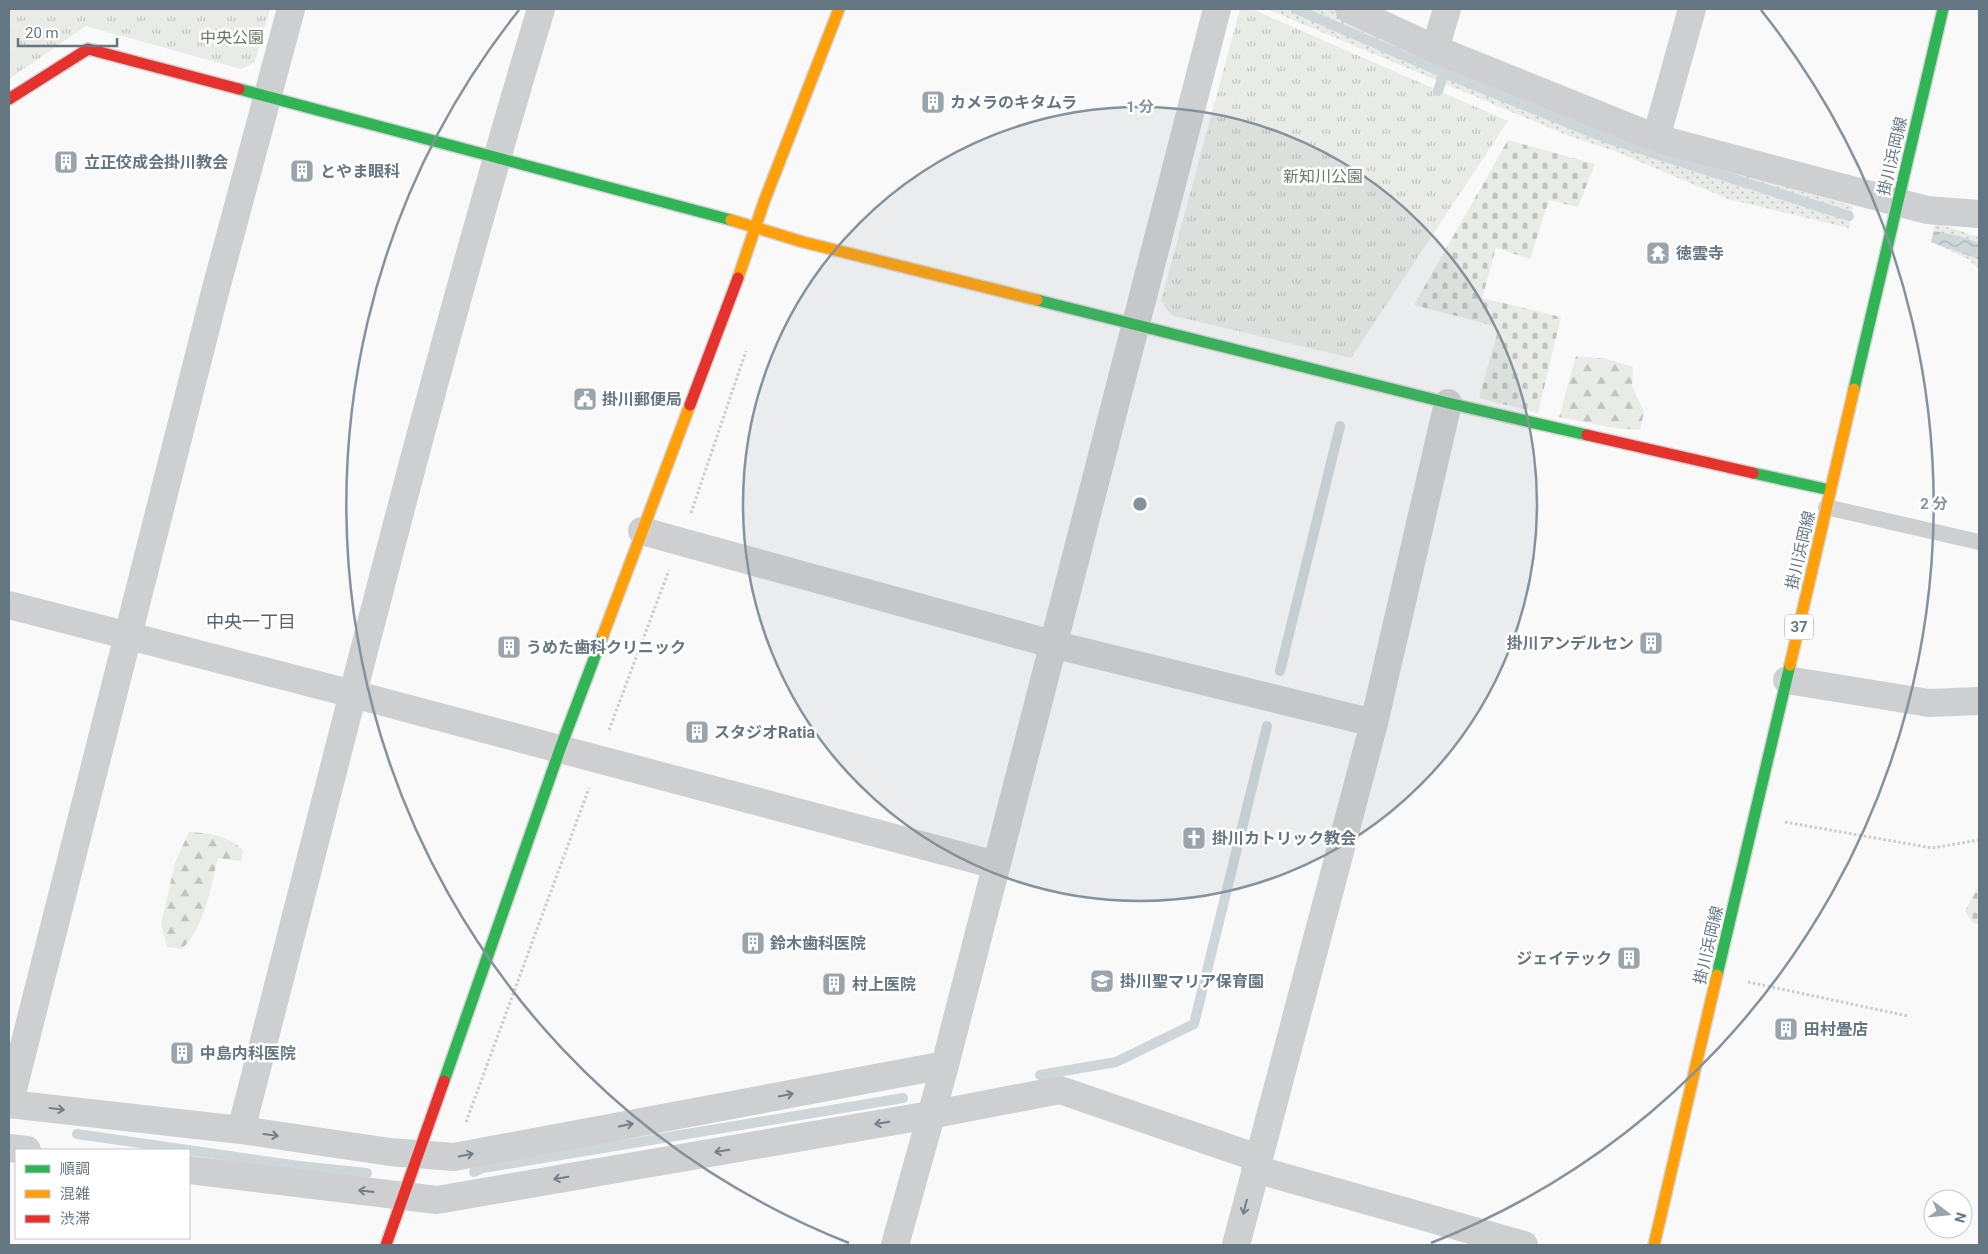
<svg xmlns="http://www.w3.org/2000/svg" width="1988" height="1254" font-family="Roboto,'Noto Sans JP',sans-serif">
<defs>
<pattern id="grass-dots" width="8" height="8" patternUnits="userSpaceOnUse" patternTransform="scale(1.25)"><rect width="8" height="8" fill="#e8ebe6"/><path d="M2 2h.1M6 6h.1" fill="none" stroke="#c0c3c0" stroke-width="1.8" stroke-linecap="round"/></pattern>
<pattern id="forest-firs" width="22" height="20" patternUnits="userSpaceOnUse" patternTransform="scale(1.25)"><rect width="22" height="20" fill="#e8ebe6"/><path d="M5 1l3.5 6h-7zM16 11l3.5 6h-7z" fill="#c0c3c0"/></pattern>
<pattern id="cemetery-stones" width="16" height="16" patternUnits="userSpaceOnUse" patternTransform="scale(1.25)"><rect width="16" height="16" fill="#e8ebe6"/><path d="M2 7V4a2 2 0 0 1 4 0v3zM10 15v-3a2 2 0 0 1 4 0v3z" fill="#c0c3c0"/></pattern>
<pattern id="park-tufts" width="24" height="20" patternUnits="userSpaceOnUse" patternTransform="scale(1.25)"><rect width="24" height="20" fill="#e8ebe6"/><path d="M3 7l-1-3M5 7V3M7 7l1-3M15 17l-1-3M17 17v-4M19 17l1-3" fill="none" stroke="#c0c3c0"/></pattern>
<pattern id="water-waves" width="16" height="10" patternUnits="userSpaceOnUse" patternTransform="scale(1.25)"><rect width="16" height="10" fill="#ced6d9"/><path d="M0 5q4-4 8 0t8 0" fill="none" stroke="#abb2b5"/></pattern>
</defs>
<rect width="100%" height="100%" fill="#f9f9f9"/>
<path fill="url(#grass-dots)" d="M1267 9H1333L1486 80 1647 146 1853 206 1849 228 1728 199 1612 150 1569 136Z
M1935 223 1979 237V269L1968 259 1931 242Z"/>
<path fill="url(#forest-firs)" d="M1576 356 1607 359 1633 367 1632 386 1644 412 1640 430 1614 428 1559 417Z
M189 832C209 833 228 835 243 850L241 861 218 858C210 889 205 926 182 949L167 947 161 924 175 863Z"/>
<path fill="url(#cemetery-stones)" d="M1508 140 1595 164 1578 207 1549 200 1530 259 1496 248 1482 298 1561 317 1538 413 1479 398 1499 327 1414 305Z
M1979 886V924L1973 923 1965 911Z"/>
<path fill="url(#park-tufts)" d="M9 9H270L255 62 241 69 86 26 9 79Z
M1240 9H1252L1508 121 1351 358 1171 315 1161 301Z"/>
<path fill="url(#water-waves)" d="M1934 231 1959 236 1979 243V259L1931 242Z"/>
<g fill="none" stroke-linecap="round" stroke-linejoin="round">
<path stroke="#ced6d9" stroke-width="10" d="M1296 9 1444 73 1606 138 1849 216
M1438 91 1444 73
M1280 671 1340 426
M1040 1075 1116 1062 1194 1024 1267 726
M77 1134 299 1166 367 1173
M474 1172 483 1168 903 1098"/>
<g stroke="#d5d6d7" stroke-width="14">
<path id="fast" d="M239 89 731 220
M1037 300 1448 403 1587 435
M1854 389 1943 9
M1753 473 1830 490
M1717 975 1790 665
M444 1081 560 749 603 635"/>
</g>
<g stroke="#d5d6d7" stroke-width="14">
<path id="slow" d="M731 220 803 242 1037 300
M738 278 765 199 839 9
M603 635 690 405
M1790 665 1854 389
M1654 1245 1717 975"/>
</g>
<g stroke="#d5d6d7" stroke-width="14">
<path id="jam" d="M9 99 88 49 239 89
M690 405 738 278
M1587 435 1753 473
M386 1245 444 1081"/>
</g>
<path stroke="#cbcccd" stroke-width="3" stroke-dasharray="2.5 2.5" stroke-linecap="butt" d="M691 513 746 351
M609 730 669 570
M1785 822 1932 848 1979 840
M1748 982 1908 1016
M466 1122 589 788"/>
<path stroke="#cecfd0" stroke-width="16" d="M1826 507 1979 542"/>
<path stroke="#cecfd0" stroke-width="28" d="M1349 9 1435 49 1656 138 1927 210 1979 214
M1435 49 1447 9
M1656 138 1692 9
M642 531 1052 644 1374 723
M9 605 353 694 996 865
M1787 680 1929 703 1979 701
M9 1104 241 1130 390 1152 454 1157 945 1065
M9 1105 215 292 291 9
M241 1130C338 756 429 379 541 9
M9 1148 27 1150
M1255 1169 1524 1245
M189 1170 437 1200 930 1115 1060 1090 1258 1158
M895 1245 945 1065 1217 9
M1236 1245 1374 723 1448 403"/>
<use href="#fast" stroke="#30b455" stroke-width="11"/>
<use href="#slow" stroke="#ff9f0a" stroke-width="11"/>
<use href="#jam" stroke="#e5322d" stroke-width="11"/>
</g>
<defs><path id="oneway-shaft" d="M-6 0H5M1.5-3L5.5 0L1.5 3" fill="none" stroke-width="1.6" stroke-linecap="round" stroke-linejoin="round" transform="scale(1.25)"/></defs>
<g stroke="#707f8b">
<use href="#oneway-shaft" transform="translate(786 1095) rotate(-11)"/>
<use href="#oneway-shaft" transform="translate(57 1109) rotate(7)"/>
<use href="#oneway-shaft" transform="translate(882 1123) rotate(170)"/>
<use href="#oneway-shaft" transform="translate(626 1125) rotate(-11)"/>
<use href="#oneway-shaft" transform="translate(271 1135) rotate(8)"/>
<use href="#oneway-shaft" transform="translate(722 1151) rotate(170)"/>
<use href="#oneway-shaft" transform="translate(466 1155) rotate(-11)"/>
<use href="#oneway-shaft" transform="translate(561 1178) rotate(170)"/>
<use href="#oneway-shaft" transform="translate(366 1191) rotate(-173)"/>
<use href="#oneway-shaft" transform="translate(1245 1207) rotate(104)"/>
</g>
<circle cx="1140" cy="504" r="397" fill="#84929c" fill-opacity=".12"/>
<g fill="none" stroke="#84929c" stroke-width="2.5">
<circle cx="1140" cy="504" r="397"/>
<path d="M849 1243A794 794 0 0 1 519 10M1761 10A794 794 0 0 1 1431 1243"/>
</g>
<defs>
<g id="building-square" transform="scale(1.25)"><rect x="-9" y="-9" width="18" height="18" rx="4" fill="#99a4ac" stroke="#fff"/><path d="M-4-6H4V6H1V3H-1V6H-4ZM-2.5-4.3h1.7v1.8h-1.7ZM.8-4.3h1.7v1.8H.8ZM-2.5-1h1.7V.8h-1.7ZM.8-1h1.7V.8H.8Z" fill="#fff"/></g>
<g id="temple-square" transform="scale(1.25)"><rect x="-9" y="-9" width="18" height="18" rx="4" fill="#99a4ac" stroke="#fff"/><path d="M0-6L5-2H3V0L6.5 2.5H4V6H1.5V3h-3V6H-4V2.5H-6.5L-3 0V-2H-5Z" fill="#fff"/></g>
<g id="civic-square" transform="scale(1.25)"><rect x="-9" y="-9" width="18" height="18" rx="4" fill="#99a4ac" stroke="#fff"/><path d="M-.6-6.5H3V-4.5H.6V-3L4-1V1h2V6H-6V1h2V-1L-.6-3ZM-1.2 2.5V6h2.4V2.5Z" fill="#fff"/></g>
<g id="church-square" transform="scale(1.25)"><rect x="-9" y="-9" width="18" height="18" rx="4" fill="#99a4ac" stroke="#fff"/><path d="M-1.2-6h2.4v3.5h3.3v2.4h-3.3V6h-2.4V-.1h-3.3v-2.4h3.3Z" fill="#fff"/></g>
<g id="school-square" transform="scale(1.25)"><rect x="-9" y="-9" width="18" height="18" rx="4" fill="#99a4ac" stroke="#fff"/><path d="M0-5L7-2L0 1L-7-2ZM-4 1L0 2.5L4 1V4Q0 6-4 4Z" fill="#fff"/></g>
</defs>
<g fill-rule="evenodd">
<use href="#building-square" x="933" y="102"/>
<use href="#building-square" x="66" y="162"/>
<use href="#building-square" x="302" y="171"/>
<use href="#temple-square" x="1658" y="253"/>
<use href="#civic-square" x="585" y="399"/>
<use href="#building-square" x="1651" y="643"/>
<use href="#building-square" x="509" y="647"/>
<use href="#building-square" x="697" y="732"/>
<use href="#church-square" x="1194" y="838"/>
<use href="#building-square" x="753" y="943"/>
<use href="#building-square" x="1629" y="958"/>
<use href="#school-square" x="1102" y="981"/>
<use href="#building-square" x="834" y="984"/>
<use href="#building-square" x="1786" y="1029"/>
<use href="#building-square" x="182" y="1053"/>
</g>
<g text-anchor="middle" stroke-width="5" stroke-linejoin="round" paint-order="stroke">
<rect fill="#fff" stroke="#939fa8" stroke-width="1" x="1785" y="614.5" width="28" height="25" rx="4"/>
<g font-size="15" font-weight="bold" fill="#657683">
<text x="1799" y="632">37</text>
</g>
<g font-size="16" fill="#687a64" stroke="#fff">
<text x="232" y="43">中央公園</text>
<text x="1323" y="182">新知川公園</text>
</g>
<g font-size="16" font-weight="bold" fill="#657683" stroke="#fff" text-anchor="start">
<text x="950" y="108">カメラのキタムラ</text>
<text x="84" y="168">立正佼成会掛川教会</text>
<text x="320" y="177">とやま眼科</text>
<text x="1676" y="259">徳雲寺</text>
<text x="602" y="405">掛川郵便局</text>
<text x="1634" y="649" text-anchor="end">掛川アンデルセン</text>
<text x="526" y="653">うめた歯科クリニック</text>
<text x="714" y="738">スタジオRatia</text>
<text x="1212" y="844">掛川カトリック教会</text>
<text x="770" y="949">鈴木歯科医院</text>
<text x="1612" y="964" text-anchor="end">ジェイテック</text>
<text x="1120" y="987">掛川聖マリア保育園</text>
<text x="852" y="990">村上医院</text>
<text x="1804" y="1035">田村畳店</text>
<text x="200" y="1059">中島内科医院</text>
</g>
<g font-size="16" fill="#657683" stroke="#fff">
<text transform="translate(1892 156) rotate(-77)" y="6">掛川浜岡線</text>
<text transform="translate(1800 550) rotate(-77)" y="6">掛川浜岡線</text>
<text transform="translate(1708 945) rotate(-77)" y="6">掛川浜岡線</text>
</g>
<g font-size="18" fill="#57646e" stroke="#fff">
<text x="251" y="628">中央一丁目</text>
</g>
</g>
<circle cx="1140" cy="504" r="8" fill="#84929c" stroke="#fff" stroke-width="2.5"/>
<g font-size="15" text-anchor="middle" font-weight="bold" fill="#84929c" stroke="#fff" stroke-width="5" stroke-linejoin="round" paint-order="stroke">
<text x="1140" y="112">1 分</text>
<text x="1934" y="509">2 分</text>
</g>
<rect width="1988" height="1254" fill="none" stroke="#657683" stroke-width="20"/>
<rect x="15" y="1149" width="175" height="90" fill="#ffffff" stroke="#c1c8cd"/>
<rect x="25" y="1165" width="25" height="8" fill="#30b455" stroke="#c1c8cd"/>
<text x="60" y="1174" font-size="15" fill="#657683">順調</text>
<rect x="25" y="1190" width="25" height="8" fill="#ff9f0a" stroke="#c1c8cd"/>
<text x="60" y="1199" font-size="15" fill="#657683">混雑</text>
<rect x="25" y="1215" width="25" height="8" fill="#e5322d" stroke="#c1c8cd"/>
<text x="60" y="1224" font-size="15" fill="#657683">渋滞</text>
<g transform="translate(1948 1214) rotate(106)"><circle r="24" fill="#ffffff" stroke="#c1c8cd"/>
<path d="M0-4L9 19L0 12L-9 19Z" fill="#99a4ac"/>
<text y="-8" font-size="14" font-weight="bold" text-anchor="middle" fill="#657683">N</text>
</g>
<path d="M18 38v8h99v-8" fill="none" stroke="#657683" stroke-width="2.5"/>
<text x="25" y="38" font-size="15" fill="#657683" stroke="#ffffff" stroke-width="4" paint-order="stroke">20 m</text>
</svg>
